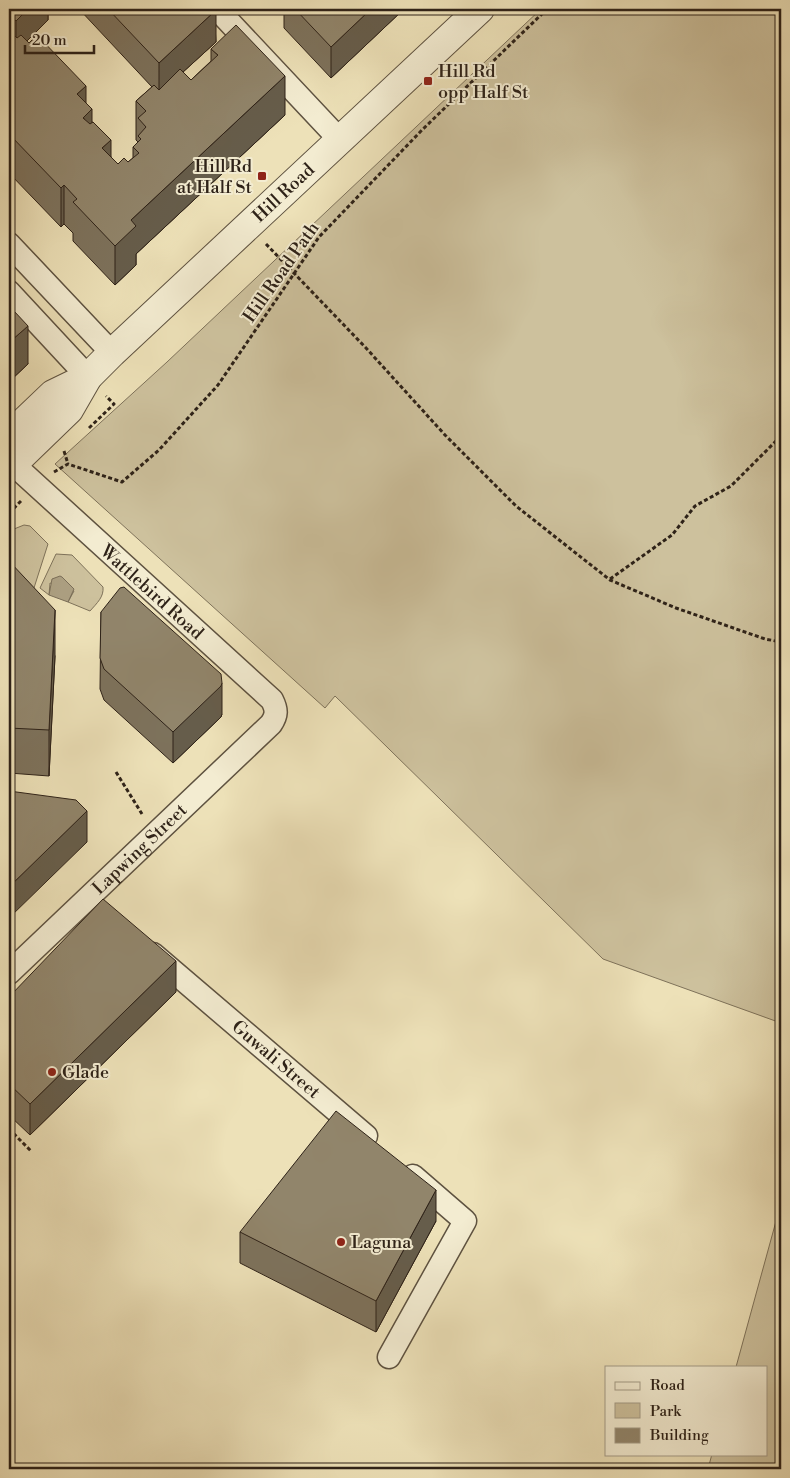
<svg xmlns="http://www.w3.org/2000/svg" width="790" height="1478" font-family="'Libre Bodoni',serif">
<rect width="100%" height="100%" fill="#ede1b8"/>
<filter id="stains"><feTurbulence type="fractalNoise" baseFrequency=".004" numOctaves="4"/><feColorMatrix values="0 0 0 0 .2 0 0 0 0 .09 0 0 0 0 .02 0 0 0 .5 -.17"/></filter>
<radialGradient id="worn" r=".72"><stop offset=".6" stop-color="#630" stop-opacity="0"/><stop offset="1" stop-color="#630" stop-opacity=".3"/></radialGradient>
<path fill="#cdc19d" stroke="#7e725a" d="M541 9H781V1023L603 959 335 696 325 708 55 464 167 362Z
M24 525 30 526 48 544 33 591 9 592V531Z
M56 554 72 555 103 587C104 597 97 603 90 611L68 602 74 591 50 583 49 595 40 588Z
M781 1203V1469H708L712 1454H766V1367H736Z"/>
<path fill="#aca082" stroke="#7a6e58" d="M60 576 62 577 74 589 68 602 49 595 52 579Z"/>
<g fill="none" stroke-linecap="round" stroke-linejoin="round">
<g stroke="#5e5240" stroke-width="25">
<g id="minor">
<path d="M217 9 340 140"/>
<path d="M9 244 112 353"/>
<path d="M9 292 88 377"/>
<path id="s1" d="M153 954 366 1136"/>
<path id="s2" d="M9 973 271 724C277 715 277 710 272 700L13 464"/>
<path d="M389 1357 465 1221 413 1176"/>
</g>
</g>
<g stroke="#5e5240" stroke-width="30">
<g id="tertiary">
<path d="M9 436 53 394 88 377"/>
<path id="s3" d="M9 468 69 410 88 377 112 353 480 9"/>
</g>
</g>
<path stroke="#2e2218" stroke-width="3" stroke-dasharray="4 2.5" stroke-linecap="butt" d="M266 244 366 348 445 435 516 506 610 580 676 608 765 639 781 642
M89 428 114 404 106 396
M64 451 68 464
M54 472 68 464 122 482 159 450 218 385 319 237 422 130 547 9
M9 513 21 501
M610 579 672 535 695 506 731 486 781 436
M116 772 142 814
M9 1129 31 1151"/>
<use href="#minor" stroke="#f3ecd1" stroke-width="22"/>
<use href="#tertiary" stroke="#f3ecd1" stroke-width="28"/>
</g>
<path fill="#7d725c" stroke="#2e2218" d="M9 9H48V20L27 41 86 103 92 122 111 157 118 164 128 162 133 158V147L138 142 136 140V101L152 87 79 9H214L216 42 183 72 191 80 211 61V49L285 115 136 254V265L115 285 73 241V233L64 224 61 227 9 173Z
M284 9H404L331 78 284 28Z
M9 302 28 364 12 379 11 377Z
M9 561 55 656 49 776 9 773Z
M101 612 222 714 221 717 173 763 104 700 100 689Z
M176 992 30 1135 9 1115V997Z
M436 1221 376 1332 240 1263V1232Z"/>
<path fill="#665d4b" stroke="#2e2218" d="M28 9H48V20L16 52V21Z
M371 9H402V11L331 78V47Z
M216 10V42L159 94V63Z
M285 76V115L136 254V265L115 285V246L131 220Z
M86 86V115L92 109V148L77 94Z
M111 140V179L102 148Z
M64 185V224L61 227V188Z
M28 326V364L12 379V340Z
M11 339V377L9 379V341Z
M55 610V656L49 776V730Z
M222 683V714L221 717 173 763V732Z
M87 811V842L9 918V887Z
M176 961V992L30 1135V1104Z
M436 1190V1221L376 1332V1301Z"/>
<path fill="#91856b" stroke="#2e2218" d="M9 9H28L16 21 9 14Z
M108 9H214L216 10 159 63Z
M295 9H371L331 47Z
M236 25 285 76 131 220 136 226 115 246 73 202 77 199 64 185 61 188 9 134V30L17 38 21 35 29 43 37 35 86 86 77 94 92 109 83 118 90 124 93 122 111 140 102 148 118 164 124 158 128 162 139 153 133 147 141 139 138 136 146 127 138 118 146 111 136 101 154 85 159 90 180 69 191 80 218 55 211 49Z
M9 302 14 311 28 326 12 340 11 339 9 341Z
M9 561 55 610 49 730 9 728Z
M124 587 221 674 222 683 221 686 173 732 104 669 100 658 101 612 120 588Z
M9 791 76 800 87 811 9 887Z
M103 899 176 961 30 1104 9 1084V997Z
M336 1111 436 1190 376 1301 240 1232Z"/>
<g fill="#8f2418" stroke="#f3ecd1" stroke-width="2">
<rect x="423" y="76" width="10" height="10" rx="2.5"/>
<rect x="257" y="171" width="10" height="10" rx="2.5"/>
<circle cx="52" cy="1072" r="5"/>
<circle cx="341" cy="1242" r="5"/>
</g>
<g text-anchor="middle" stroke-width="4" stroke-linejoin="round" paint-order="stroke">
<g font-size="18" fill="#2e2218" stroke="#f3ecd1" text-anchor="start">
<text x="438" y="77">Hill Rd<tspan x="438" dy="21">opp Half St</tspan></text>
<text x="252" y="172" text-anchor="end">Hill Rd<tspan x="252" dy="21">at Half St</tspan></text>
<text x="62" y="1078">Glade</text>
<text x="351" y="1248">Laguna</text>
</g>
<g font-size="18" fill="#2e2218" stroke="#f3ecd1">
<text dy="6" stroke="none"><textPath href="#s3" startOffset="390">Hill Road</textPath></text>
<text transform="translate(281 272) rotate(-55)" y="6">Hill Road Path</text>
<text transform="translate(152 592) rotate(42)" y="6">Wattlebird Road</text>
<text dy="6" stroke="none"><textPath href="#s2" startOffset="180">Lapwing Street</textPath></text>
<text dy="6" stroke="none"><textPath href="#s1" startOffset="162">Guwali Street</textPath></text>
</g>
</g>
<rect width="790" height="1478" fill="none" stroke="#ede1b8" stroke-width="30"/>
<rect x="10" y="10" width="770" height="1458" fill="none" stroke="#2e2218" stroke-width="2.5"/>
<rect x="15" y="15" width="760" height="1448" fill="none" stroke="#2e2218"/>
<rect x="605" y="1366" width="162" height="90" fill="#f3ecd1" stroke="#a49b87"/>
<rect x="615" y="1382" width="25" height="8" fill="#f3ecd1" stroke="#a49b87"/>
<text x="650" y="1390" font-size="15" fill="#2e2218">Road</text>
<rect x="615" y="1403" width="25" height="15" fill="#cdc19d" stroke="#a49b87"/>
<text x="650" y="1416" font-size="15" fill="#2e2218">Park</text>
<rect x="615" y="1428" width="25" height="15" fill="#91856b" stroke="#a49b87"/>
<text x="650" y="1440" font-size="15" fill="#2e2218">Building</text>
<path d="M25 45v8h69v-8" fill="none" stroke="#2e2218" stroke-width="2.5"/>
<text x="32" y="45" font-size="15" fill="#2e2218" stroke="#f3ecd1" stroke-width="4" paint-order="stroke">20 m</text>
<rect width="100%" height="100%" filter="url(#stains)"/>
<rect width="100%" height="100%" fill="url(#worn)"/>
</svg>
